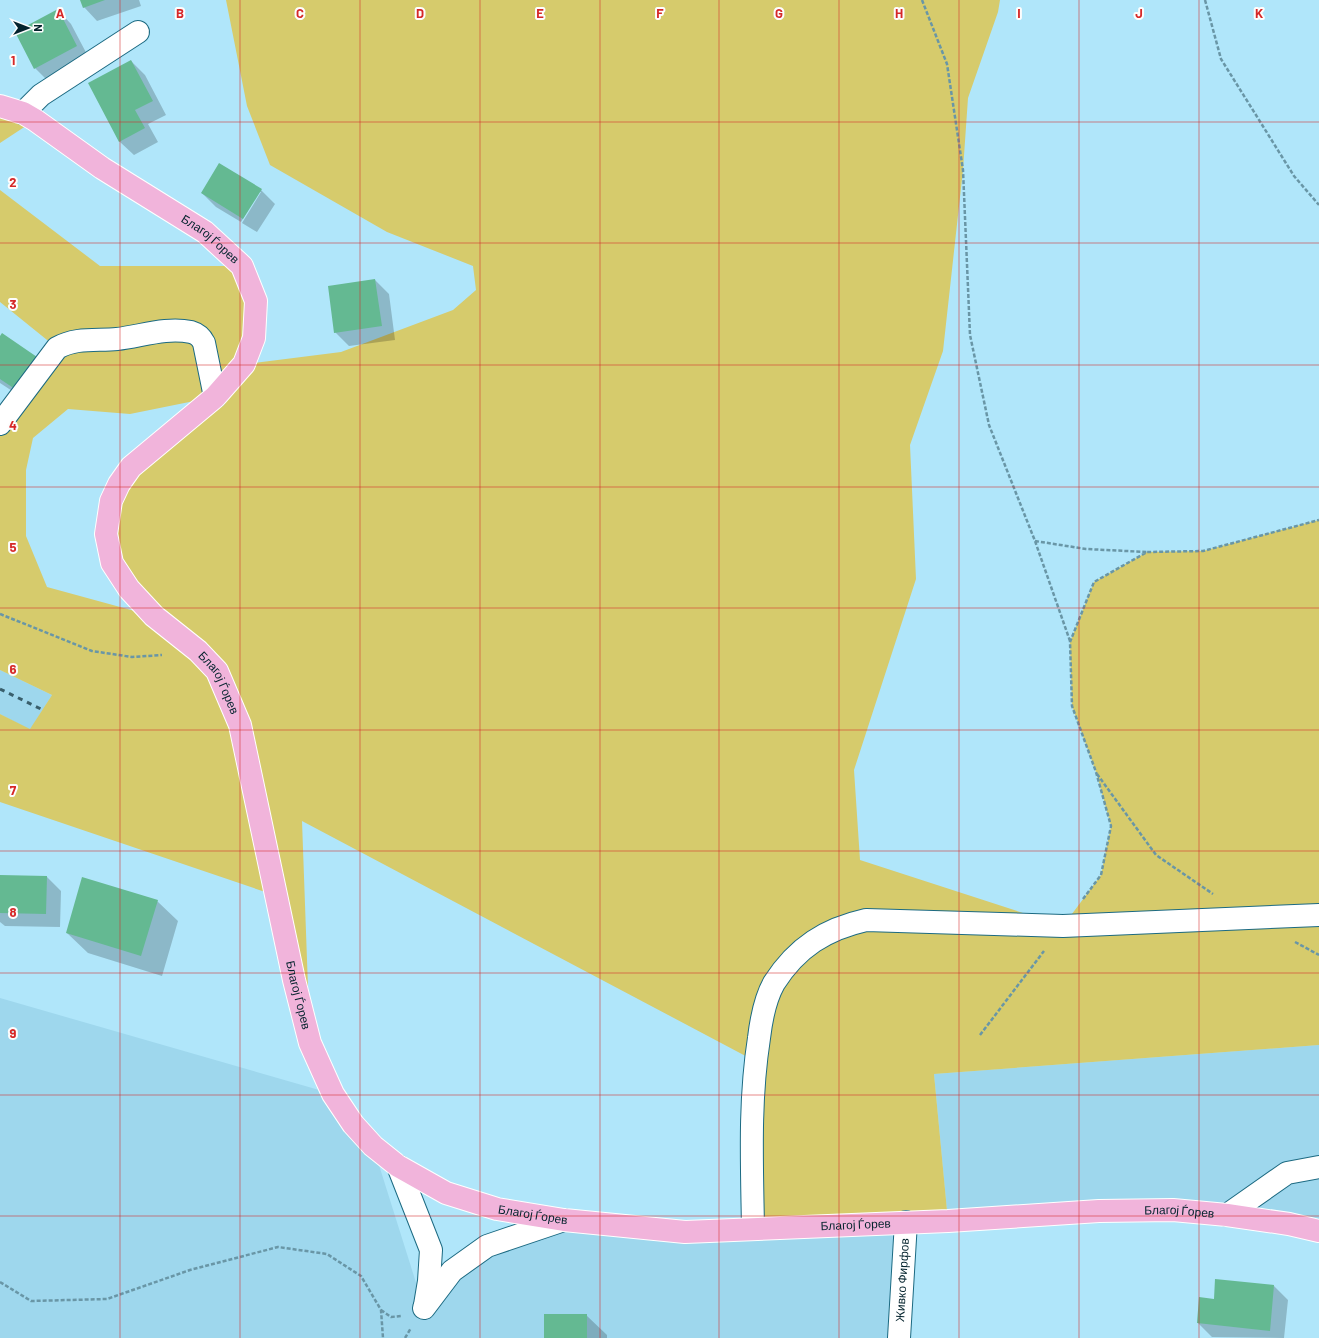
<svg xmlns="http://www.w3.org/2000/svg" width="1319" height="1338" font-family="Barlow,sans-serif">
<rect width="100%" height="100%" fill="#b0e6fa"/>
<path fill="#9ed7ed" d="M0 670 52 695 30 730 0 714Z
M0 998 333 1094 373 1146 424 1308 452 1271 564 1220 685 1232 906 1222 899 1338H0Z
M1319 1045V1231L1227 1215 948 1221 934 1074Z"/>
<path fill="#d6cb6c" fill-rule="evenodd" d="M226 0H1000L998 12 968 98 963 170 943 351 910 445 916 579 854 770 860 860 1063 926 1101 875 1111 826 1096 772 1072 706 1070 642 1094 582 1147 552 1203 551 1319 520V1045L934 1074 948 1221 753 1229 755 1061 302 821 310 1043 277 896 0 802V714L30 729 52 695 0 670V424L57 348 0 302V190L100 266H242L256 301 245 364 341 352 453 310 476 290 473 266 387 232 270 165 247 106ZM214 397 111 501 112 563 153 616 47 587 26 536V470L33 438 68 409 130 414Z
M0 106 35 120 0 143Z"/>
<path fill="#0003" d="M81 0H139L141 6 97 21 84 7Z
M58 10 71 24 90 60 49 82 35 68Z
M131 61 145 75 166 115 148 124 158 142 134 155 120 142 90 83Z
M261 190 275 204 257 232 242 223 261 192H259L241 222 216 207 202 193Z
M375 280 389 294 395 340 349 346 335 332Z
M0 338 29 402 0 383Z
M0 876 47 877 61 891 60 927 5 926 0 922Z
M157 901 178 921 162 976 88 953 67 933Z
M1274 1286 1288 1300 1284 1338 1212 1337 1198 1323 1214 1300Z
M586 1315 607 1335V1338H545Z"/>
<path fill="#64b992" d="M80 0H105L83 8Z
M58 9 77 46 34 69 15 32Z
M131 60 153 101 135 110 145 128 119 142 88 83Z
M219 163 262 189 243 219 201 193Z
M375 279 382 326 334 333 328 286Z
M2 333 37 357 15 389 0 379V336Z
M0 875 47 876 46 914 0 913Z
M82 877 158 900 141 956 66 933Z
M1215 1279 1274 1285 1270 1331 1197 1323 1199 1297 1214 1299Z
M544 1314H587V1338H544Z"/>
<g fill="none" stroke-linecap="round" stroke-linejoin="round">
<g stroke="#1c6a82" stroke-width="24">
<g id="minor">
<path d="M23 113 41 95 138 32"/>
<path d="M0 424 57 348C76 337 97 341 117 339 142 336 166 327 191 332 198 334 201 337 204 343L215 397"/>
<path d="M398 1166 431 1250 429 1281 425 1305"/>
<path d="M1227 1215 1287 1173 1319 1167"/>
<path d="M753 1229C752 1165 749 1102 759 1038 761 1021 765 999 774 983 797 947 826 929 866 920L1063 926 1319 915"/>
<path d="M424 1308 452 1271 487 1246 564 1220"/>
<path id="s1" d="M899 1338 906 1222"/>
</g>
</g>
<g stroke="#fff" stroke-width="24">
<g id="major">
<path id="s2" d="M0 106 23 113 35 120 102 168 205 232 242 266 256 301 254 338 244 364 215 397 131 467 119 484 111 501 106 534 112 563 129 589 154 616 198 651 217 671 240 725 294 980 310 1043 333 1094 353 1124 373 1146 398 1166 446 1193 497 1209 564 1220 685 1232 948 1221 1099 1211 1173 1210 1227 1215 1289 1224 1319 1231"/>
</g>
</g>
<path stroke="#6996a6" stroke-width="2.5" stroke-dasharray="4 2" stroke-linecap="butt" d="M922 0 947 64 963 170 970 335 989 425 1035 541 1070 641
M1205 0 1221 59 1294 176 1319 205
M1035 541 1086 549 1147 552
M0 614 92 651 132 657 162 655
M1097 774 1156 855 1213 894
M1083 899 1101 875 1111 826 1096 772 1072 706 1070 642 1094 582 1147 552 1203 551 1319 520
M1295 942 1319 955
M980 1035 1044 951
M0 1282 31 1301 107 1299 190 1270 278 1247 327 1254 361 1276 381 1310 383 1338
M381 1310 391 1317 401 1316
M405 1338 411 1328"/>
<use href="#minor" stroke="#fff" stroke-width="22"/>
<use href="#major" stroke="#f1b4db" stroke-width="22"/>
<path stroke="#395f6c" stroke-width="3" stroke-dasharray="5 5" stroke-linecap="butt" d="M0 689 43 710"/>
</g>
<path fill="none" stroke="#d62828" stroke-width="1" stroke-opacity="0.55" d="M120 0V1338M240 0V1338M360 0V1338M480 0V1338M600 0V1338M719 0V1338M839 0V1338M959 0V1338M1079 0V1338M1199 0V1338M0 122H1319M0 243H1319M0 365H1319M0 487H1319M0 608H1319M0 730H1319M0 851H1319M0 973H1319M0 1095H1319M0 1216H1319"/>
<g text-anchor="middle" stroke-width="4" stroke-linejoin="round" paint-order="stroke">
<g font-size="12" fill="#04232d" stroke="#fdfdfd">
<text dy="4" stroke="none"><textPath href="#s2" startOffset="250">Благој Ѓорев</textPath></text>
<text dy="4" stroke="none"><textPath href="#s2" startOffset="813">Благој Ѓорев</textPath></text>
<text dy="4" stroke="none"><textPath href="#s2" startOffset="1137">Благој Ѓорев</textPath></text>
<text dy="4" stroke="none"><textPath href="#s2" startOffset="2133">Благој Ѓорев</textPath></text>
<text dy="4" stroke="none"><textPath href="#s2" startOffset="1485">Благој Ѓорев</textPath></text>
<text dy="4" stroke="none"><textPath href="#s2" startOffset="1809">Благој Ѓорев</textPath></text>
<text dy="4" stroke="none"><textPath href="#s1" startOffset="58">Живко Фирфов</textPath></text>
</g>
</g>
<g font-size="13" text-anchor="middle" font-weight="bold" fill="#d62828" stroke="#fdfdfd" stroke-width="4" stroke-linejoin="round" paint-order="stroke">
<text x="60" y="18">A</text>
<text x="180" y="18">B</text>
<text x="300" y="18">C</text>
<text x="420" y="18">D</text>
<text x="540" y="18">E</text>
<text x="660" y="18">F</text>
<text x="779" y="18">G</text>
<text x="899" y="18">H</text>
<text x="1019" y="18">I</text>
<text x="1139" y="18">J</text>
<text x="1259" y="18">K</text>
<text x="13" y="65">1</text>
<text x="13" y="187">2</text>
<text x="13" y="309">3</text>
<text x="13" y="430">4</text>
<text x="13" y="552">5</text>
<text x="13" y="674">6</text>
<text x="13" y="795">7</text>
<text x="13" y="917">8</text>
<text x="13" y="1038">9</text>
</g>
<g transform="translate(28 28) rotate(90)" stroke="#fdfdfd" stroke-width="3" paint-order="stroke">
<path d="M0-3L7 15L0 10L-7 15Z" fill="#04232d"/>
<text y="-6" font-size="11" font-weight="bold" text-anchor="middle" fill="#04232d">N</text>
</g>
</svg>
